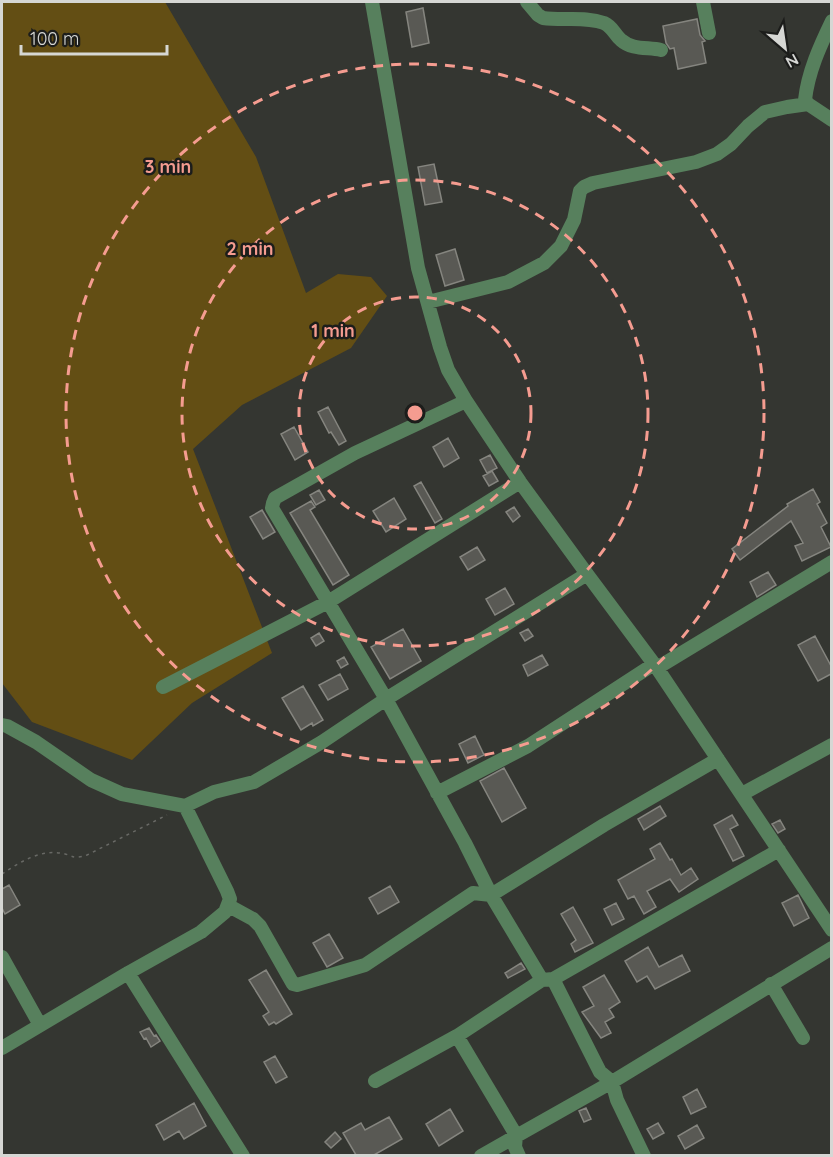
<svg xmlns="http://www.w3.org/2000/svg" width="833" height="1157" font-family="Quicksand,sans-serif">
<rect width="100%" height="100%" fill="#343631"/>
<path fill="#634e14" d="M2 2H165L256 157 306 293 338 274 371 277 387 296 351 348 242 405 193 449 272 653 192 703 132 760 32 722 2 683Z"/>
<path fill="#595954" stroke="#85857f" stroke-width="1.5" d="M423 8 429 43 412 47 406 12Z
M697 19 700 35 705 41 702 42 706 63 678 69 674 48 670 49 666 43 663 26Z
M434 164 442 202 425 205 418 167Z
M455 249 464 280 445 286 436 255Z
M328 407 346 441 339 445 331 432 329 433 318 412Z
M294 427 308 452 295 460 281 434Z
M448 438 459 458 444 467 433 447Z
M490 455 497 468 487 473 480 460Z
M492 471 498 481 489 486 483 476Z
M421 482 442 519 435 523 414 486Z
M813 489 820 502 817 504 827 523 821 527 831 547 802 561 795 546 803 543 791 521 740 560 732 549 788 506 787 504Z
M319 490 325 500 316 505 310 495Z
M394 498 406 519 386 532 373 511Z
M311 501 315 507 310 510 349 575 333 585 290 513Z
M514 507 520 516 513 522 506 512Z
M262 510 275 532 263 539 250 517Z
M477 547 485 560 468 570 460 557Z
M768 572 776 585 757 597 750 582Z
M505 588 514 604 495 615 486 599Z
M403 629 421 661 390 679 371 647Z
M528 629 533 636 525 641 520 633Z
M319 633 324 641 316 646 311 638Z
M815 636 831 666V674L818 681 798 645Z
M542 655 548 665 528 676 523 665Z
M344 657 348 664 341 668 337 661Z
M340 674 348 689 328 700 319 685Z
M303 686 323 720 313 726 312 723 301 730 282 698Z
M475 736 484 755 468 763 459 744Z
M504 768 526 808 502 822 480 781Z
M660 806 666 816 644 830 638 819Z
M732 815 738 825 730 829 744 856 733 861 714 825Z
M780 820 785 829 778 833 772 824Z
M660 843 670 860 672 859 681 875 691 868 698 879 679 892 670 879 647 891 656 907 644 914 634 896 628 899 618 880 655 859 650 849Z
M9 885 20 905 5 914 2 908V889Z
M390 886 399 902 378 914 369 898Z
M798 895 809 918 794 926 782 903Z
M616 903 624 919 612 925 604 909Z
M573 907 593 943 575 952 571 944 576 940 561 914Z
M329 934 343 958 327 967 313 943Z
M648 947 659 967 682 955 690 971 655 989 647 976 637 982 625 961Z
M521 963 525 969 508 978 505 973Z
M266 970 292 1014 276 1024 274 1022 269 1025 263 1016 269 1012 249 980Z
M604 975 620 1002 609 1009 614 1017 605 1022 611 1033 601 1038 582 1012 594 1006 583 987Z
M149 1028 154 1036 156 1035 160 1041 151 1047 146 1038 144 1039 140 1032Z
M275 1056 287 1077 276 1083 264 1062Z
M697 1089 706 1107 691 1114 683 1097Z
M194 1103 206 1126 184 1139 179 1131 164 1140 156 1125Z
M586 1108 591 1119 584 1122 579 1111Z
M450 1109 463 1131 439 1146 426 1124Z
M389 1117 402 1139 374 1155H356L343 1133 361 1123 365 1130Z
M658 1123 664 1133 653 1139 647 1129Z
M697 1125 704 1138 685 1149 678 1136Z
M335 1132 341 1139 331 1148 325 1142Z"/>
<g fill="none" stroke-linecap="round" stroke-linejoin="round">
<path stroke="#686965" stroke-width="1.5" stroke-dasharray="3 4.5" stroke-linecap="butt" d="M2 874C19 863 38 850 60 853 74 855 71 860 87 855L167 815"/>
<path stroke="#57805d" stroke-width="14" d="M372 2 418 268 440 347 448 370 466 401 520 482 587 574 657 668 832 930
M527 2 538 15 543 18C564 21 585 16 604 23 613 27 614 34 621 40 632 50 648 47 661 50
M703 2 709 33
M832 21C820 46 808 72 805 100L808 104 832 120
M428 302 508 282 544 263 561 246 574 220 580 191 584 187 593 183 696 162 717 154 731 144 748 126 765 112 787 107 808 104
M466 401 355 453 275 498 273 503 272 508 386 699 465 843 491 895 542 980
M657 668 832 562
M163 687 328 602 520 482
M2 725 7 726 36 742 91 780 122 794 185 806 214 792 254 782 322 742 386 699 587 574
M437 793 528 746 654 664
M742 794 832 745
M229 906 253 919 260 926 293 984 297 985 365 965 473 893 491 895 604 825 718 759
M2 957 40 1025
M128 973 243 1156
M553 979 600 1072 612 1082 617 1100 644 1156
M771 984 803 1038
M457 1036 516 1135 515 1147 519 1156
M2 1048 128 973 201 932 225 912 230 899 227 891 185 806
M375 1081 457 1036 542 980 553 979 779 850
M481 1156 612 1082 832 948"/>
</g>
<g fill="none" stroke="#f59c90" stroke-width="3" stroke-dasharray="10 8">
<circle cx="415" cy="413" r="116"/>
<circle cx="415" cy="413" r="233"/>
<circle cx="415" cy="413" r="349"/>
</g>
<circle cx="415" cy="413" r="9" fill="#f59c90" stroke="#1c1d1b" stroke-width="3"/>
<g font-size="18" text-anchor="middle" font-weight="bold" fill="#f59c90" stroke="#1c1d1b" stroke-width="5" stroke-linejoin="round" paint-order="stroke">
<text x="168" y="173">3 min</text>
<text x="250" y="255">2 min</text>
<text x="333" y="337">1 min</text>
</g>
<rect width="833" height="1157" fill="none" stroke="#d6d7d4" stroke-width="6"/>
<g transform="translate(785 48) rotate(151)" stroke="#1c1d1b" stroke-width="4.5" paint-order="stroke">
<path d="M0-4.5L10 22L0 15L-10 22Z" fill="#d6d7d4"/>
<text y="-9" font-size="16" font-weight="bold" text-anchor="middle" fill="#d6d7d4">N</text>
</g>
<path d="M21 45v9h146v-9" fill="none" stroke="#d6d7d4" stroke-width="3"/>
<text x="30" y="45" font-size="18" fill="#d6d7d4" stroke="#1c1d1b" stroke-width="4.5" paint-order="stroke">100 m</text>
</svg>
